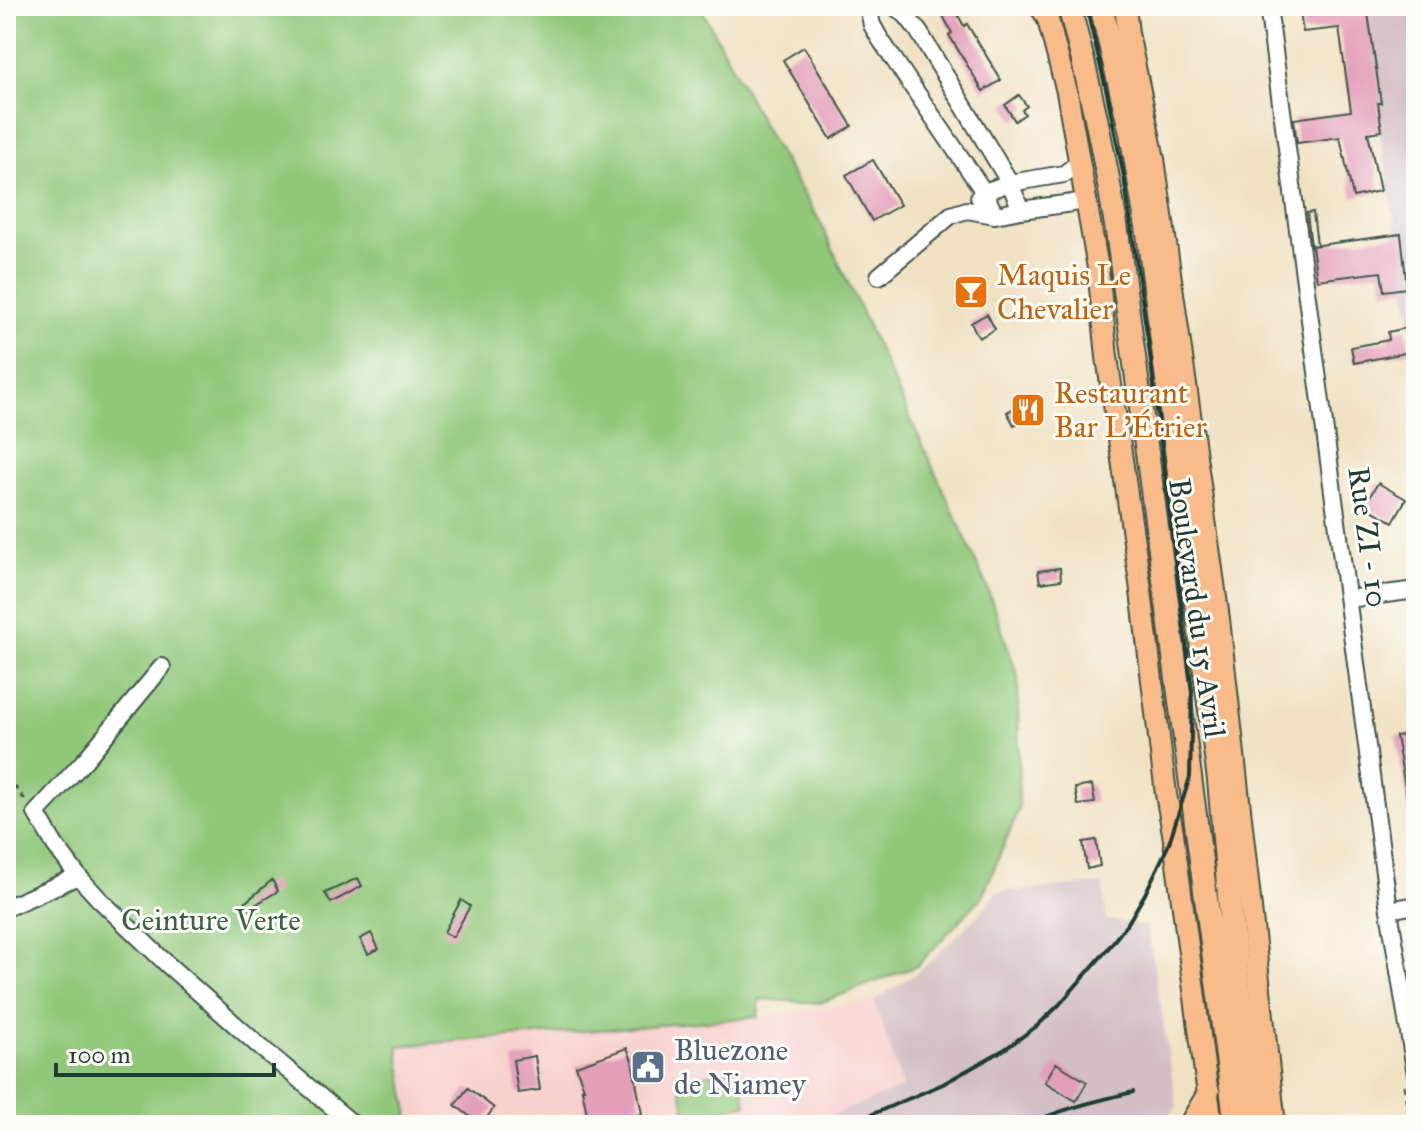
<svg xmlns="http://www.w3.org/2000/svg" width="1422" height="1131" font-family="'IM FELL Great Primer',serif">
<rect width="100%" height="100%" fill="#fdfcf7"/>
<filter id="ink" filterUnits="userSpaceOnUse"><feTurbulence type="fractalNoise" baseFrequency=".0125" numOctaves="2"/><feDisplacementMap in="SourceGraphic" scale="16" xChannelSelector="R" yChannelSelector="G"/><feConvolveMatrix kernelMatrix="1 2 1 2 8 2 1 2 1" color-interpolation-filters="sRGB"/></filter>
<filter id="wash" filterUnits="userSpaceOnUse"><feTurbulence type="fractalNoise" baseFrequency=".006" numOctaves="4" result="noise"/><feDisplacementMap in="SourceGraphic" scale="32" xChannelSelector="R" yChannelSelector="G"/><feGaussianBlur stdDeviation="1.8" result="paint"/><feColorMatrix in="noise" values="0 0 0 0 0 0 0 0 0 0 0 0 0 0 0 0 0 1.4 0 .05"/><feComposite in="paint" operator="in"/></filter>
<g filter="url(#wash)">
<rect width="100%" height="100%" fill="#f0e1c3"/>
<path fill="#f7d0ce" d="M874 1001 903 1087 808 1125H410L397 1046 758 1017Z"/>
<path fill="#d2bec4" d="M1359 6H1416V331L1413 332Z
M1103 884 1106 920 1147 926 1177 1106 1164 1125H808L903 1087 874 1001 915 974 933 959 984 909 996 892Z"/>
<path fill="#90c779" stroke="#588256" stroke-width="2" d="M6 6H700L771 140 819 220 964 535 987 587 1018 677 1019 809 982 897 917 966 820 1003 760 999 758 1017 398 1046 410 1125H6Z
M740 1069 746 1105 686 1115 679 1079Z"/>
<g id="blocks">
<path fill="#e39eb9" d="M938 6H953L964 26 967 24 1001 80 983 91 949 35 952 33Z
M1335 6H1367L1381 103H1378L1382 131 1368 133 1380 191 1353 197 1340 137 1297 143 1294 119 1351 111 1339 28 1303 32 1300 13 1336 9Z
M804 47 852 126 831 139 783 60Z
M1019 95 1027 106 1022 110 1025 114 1015 121 1005 105Z
M873 160 900 205 872 221 846 175Z
M1313 212 1317 245 1311 246 1307 213Z
M1401 234 1407 288 1384 291 1381 272 1317 280 1312 246Z
M987 314 995 329 979 338 971 323Z
M1406 328 1410 352 1354 363 1351 347 1389 340 1388 332Z
M1034 398 1040 411 1014 425 1007 412Z
M1378 483 1406 499 1393 522 1364 506Z
M1060 568 1061 580 1040 583 1038 571Z
M1416 733V814L1410 815 1396 736Z
M1092 785 1095 803 1078 805 1075 788Z
M1096 840 1100 866 1087 869 1083 842Z
M358 878 362 886 331 903 325 893Z
M272 880 278 891 245 911 241 906Z
M461 900 470 906 453 937 444 932Z
M371 933 379 949 368 954 360 939Z
M627 1048 632 1061 642 1114 589 1125 582 1089H584L576 1066Z
M535 1056 540 1090 518 1093 513 1060Z
M1056 1063 1087 1082 1076 1101 1045 1082Z
M468 1088 494 1108 481 1125 455 1105Z"/>
</g>
</g>
<g filter="url(#ink)">
<use href="#blocks" fill-opacity="0" stroke="#3e5649" stroke-width="2"/>
<g fill="none" stroke-linecap="round" stroke-linejoin="round">
<g stroke="#3e5649" stroke-width="20">
<path id="minor" d="M868 6 872 25 880 39 984 192 995 215
M894 6 906 15 919 32 1010 183 1021 210
M1268 6 1389 910 1416 1075
M979 197 984 192 1010 183 1064 174 1080 162
M879 276 951 215 967 210 995 215 1021 210 1087 201
M1348 599 1416 590
M162 667 85 760 36 813 55 845 78 876 99 899 167 964 258 1045 354 1125
M6 908 78 876
M1389 910 1416 905"/>
</g>
<g stroke="#3e5649" stroke-width="24">
<path id="major" d="M1039 6 1047 16 1067 92 1098 268 1107 357 1140 583 1166 794 1173 833 1212 1125
M1125 6 1128 33 1154 159 1219 619 1275 1125
M1189 1125 1209 1091"/>
</g>
<g stroke="#3e5649" stroke-width="26">
<path id="highway" d="M1043 6 1047 16
M1069 6C1089 80 1105 155 1117 231 1157 529 1199 827 1236 1125
M1101 6 1131 133 1148 233 1219 780 1231 919 1255 1125"/>
</g>
<path stroke="#3e5649" stroke-width="3" stroke-dasharray="6 6" stroke-linecap="butt" d="M6 776 26 801
M1404 1085 1410 1125"/>
<use href="#minor" stroke="#fff" stroke-width="16"/>
<use href="#major" stroke="#fabb8b" stroke-width="20"/>
<use href="#highway" stroke="#fabb8b" stroke-width="22"/>
<path stroke="#1f3d34" stroke-width="4" d="M847 1125 943 1084 1005 1049 1037 1026 1059 1005 1106 951 1128 923 1145 894 1168 846 1190 777 1192 691 1149 347 1124 177 1107 93 1086 6
M1026 1125C1061 1109 1096 1101 1133 1092"/>
</g>
</g>
<defs>
<g id="bar-square" transform="scale(1.8)"><rect x="-9" y="-9" width="18" height="18" rx="4" fill="#e8710a" stroke="#fdfcf7"/><path d="M-6-5H6L.8 .8V4.5H3.5V6h-7V4.5H-.8V.8Z" fill="#fff"/></g>
<g id="restaurant-square" transform="scale(1.8)"><rect x="-9" y="-9" width="18" height="18" rx="4" fill="#e8710a" stroke="#fdfcf7"/><path d="M-5-6h1v4h1v-4h1v4h1v-4h1v5L-1.5 .5V6h-2V.5L-5-1ZM5-6V6H3V1.5H1.5Q1.5-4 5-6Z" fill="#fff"/></g>
<g id="civic-square" transform="scale(1.8)"><rect x="-9" y="-9" width="18" height="18" rx="4" fill="#5c6f8a" stroke="#fdfcf7"/><path d="M-.6-6.5H3V-4.5H.6V-3L4-1V1h2V6H-6V1h2V-1L-.6-3ZM-1.2 2.5V6h2.4V2.5Z" fill="#fff"/></g>
</defs>
<g fill-rule="evenodd">
<use href="#bar-square" x="971" y="292"/>
<use href="#restaurant-square" x="1028" y="410"/>
<use href="#civic-square" x="648" y="1067"/>
</g>
<g text-anchor="middle" stroke-width="6" stroke-linejoin="round" paint-order="stroke">
<g font-size="30" fill="#c56008" stroke="#fdfcf7" text-anchor="start">
<text x="997" y="285">Maquis Le<tspan x="997" dy="34">Chevalier</tspan></text>
<text x="1054" y="403">Restaurant<tspan x="1054" dy="34">Bar L’Étrier</tspan></text>
</g>
<g font-size="30" fill="#1f3d34" stroke="#fdfcf7">
<text transform="translate(1368 537) rotate(82)" y="10">Rue ZI - 10</text>
<text transform="translate(1197 608) rotate(82)" y="10">Boulevard du 15 Avril</text>
</g>
<g font-size="30" fill="#3b6045" stroke="#fdfcf7">
<text x="211" y="930">Ceinture Verte</text>
</g>
<g font-size="30" fill="#4e5e75" stroke="#fdfcf7" text-anchor="start">
<text x="674" y="1060">Bluezone<tspan x="674" dy="34">de Niamey</tspan></text>
</g>
</g>
<rect width="1422" height="1131" fill="none" stroke="#fdfcf7" stroke-width="32"/>
<path d="M56 1063v12h218v-12" fill="none" stroke="#1f3d34" stroke-width="4"/>
<text x="68" y="1063" font-size="24" fill="#1f3d34" stroke="#fdfcf7" stroke-width="6" paint-order="stroke">100 m</text>
</svg>
